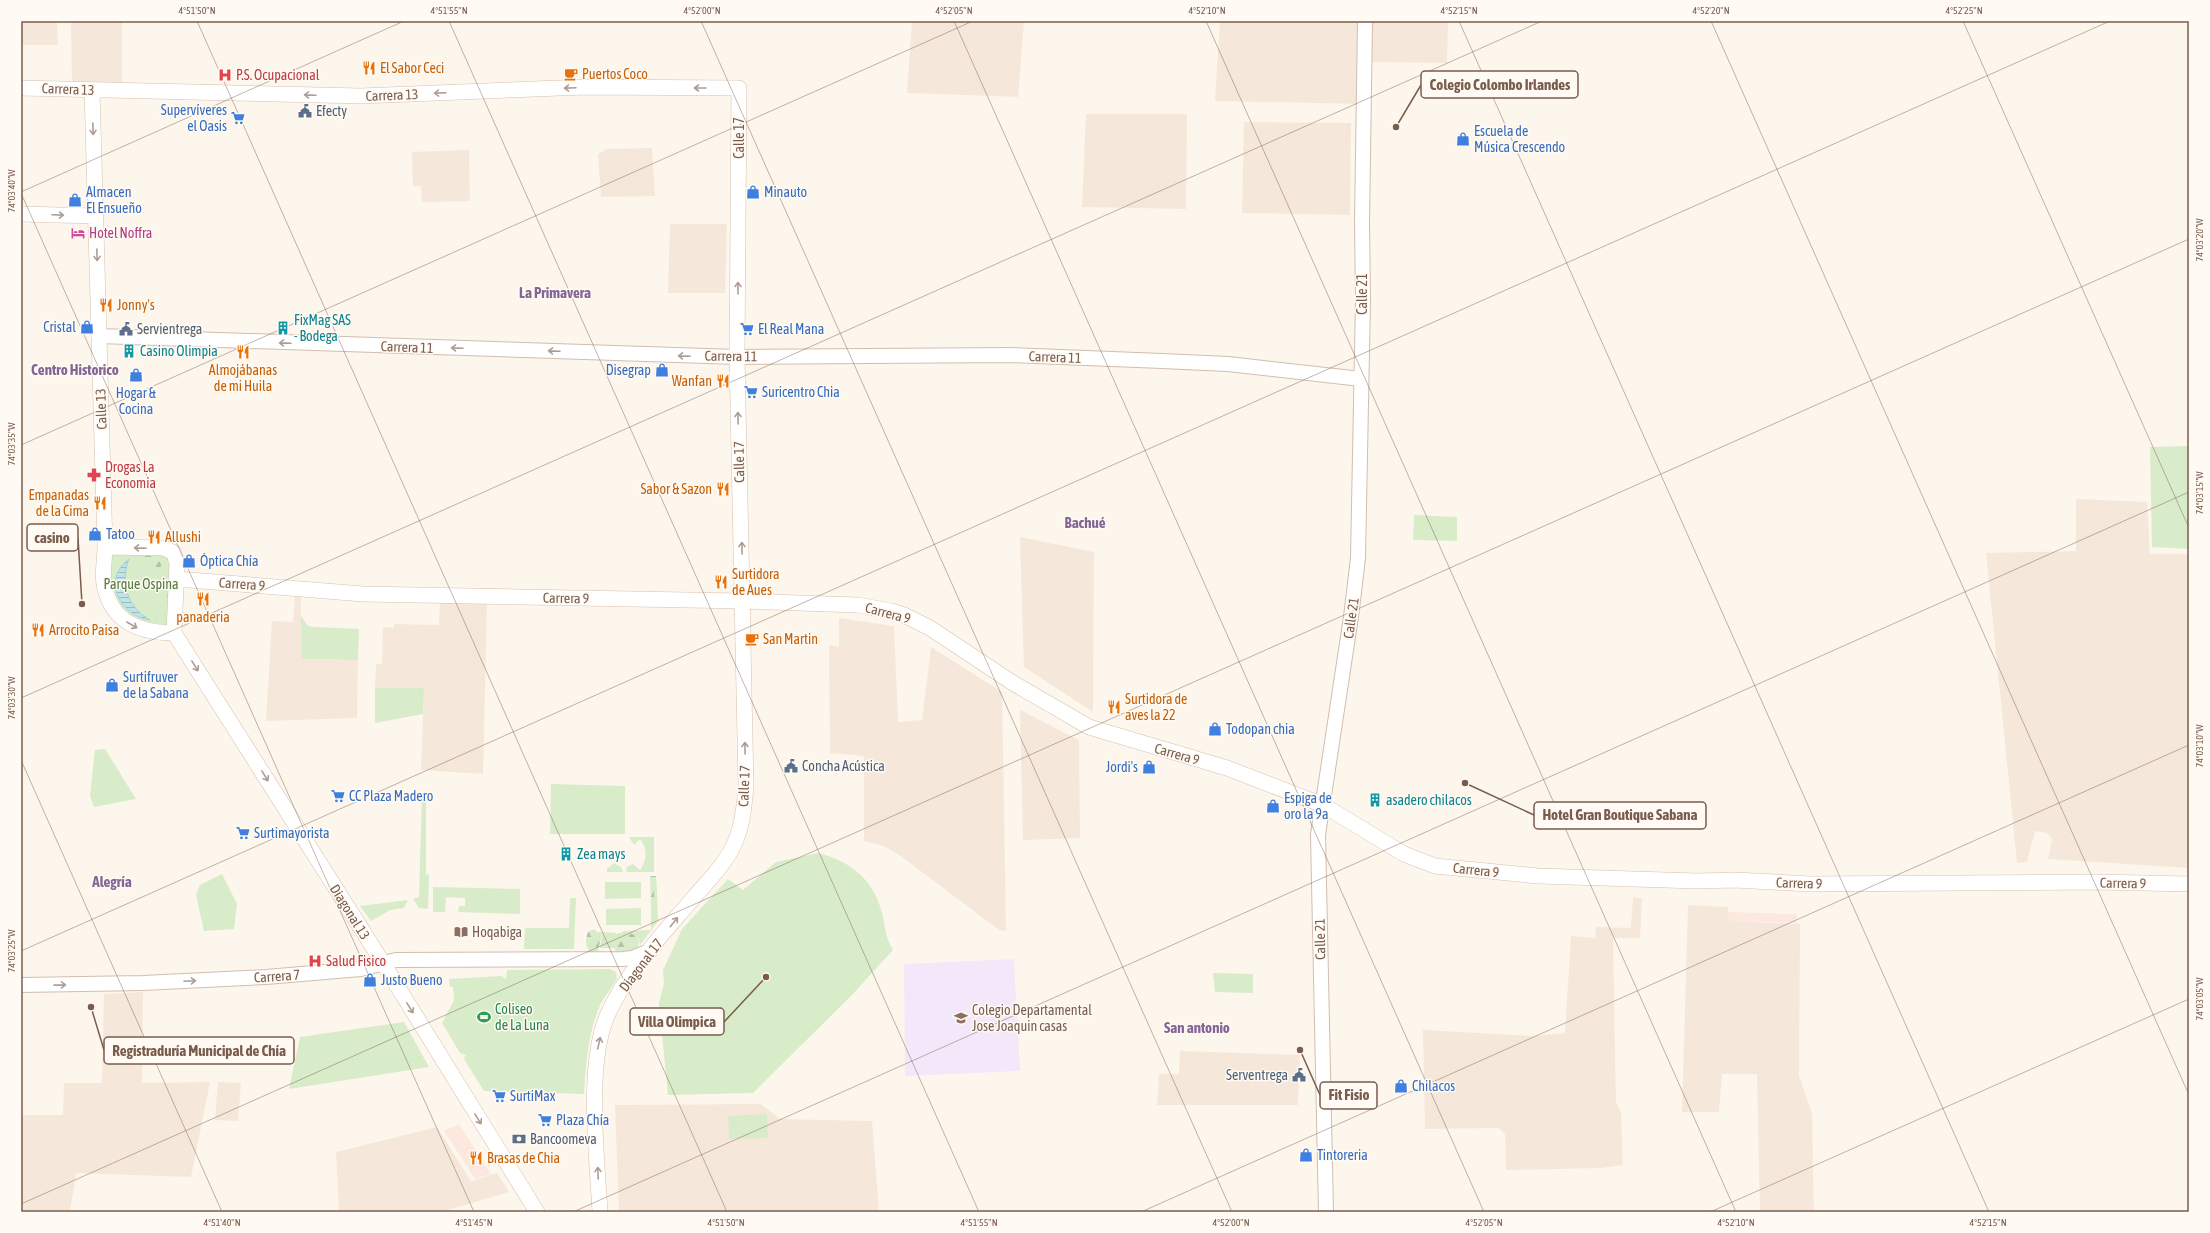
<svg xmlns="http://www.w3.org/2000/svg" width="2210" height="1233" font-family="'Asap Condensed',sans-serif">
<defs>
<pattern id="forest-firs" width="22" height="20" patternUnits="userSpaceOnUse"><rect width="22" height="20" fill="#d8ecc9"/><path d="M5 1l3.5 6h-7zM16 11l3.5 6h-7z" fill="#b4c2a5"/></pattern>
<pattern id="water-rules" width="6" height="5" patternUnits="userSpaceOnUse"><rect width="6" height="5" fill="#bfe3e8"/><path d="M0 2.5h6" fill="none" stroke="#a0bbbe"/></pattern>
</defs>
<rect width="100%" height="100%" fill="#fdf6ec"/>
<path fill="#f5e8da" d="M21 21H57L58 45H21Z
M71 21H122V88L72 86Z
M912 21H1024L1018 97 907 93Z
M1220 21H1448L1447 63 1364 62 1363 104 1215 101Z
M1086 114H1187L1186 209 1082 207Z
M1244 122 1351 123 1350 215 1242 213Z
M652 148 655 196 601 197 598 154 606 149Z
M469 150 470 201 422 202 421 186H413L412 152Z
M670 224H727L725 293H668Z
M2076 499 2147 502 2150 554H2189V868L2048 859 2052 839 2047 833 2035 831 2027 862 2017 863 1986 553 2076 551Z
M1020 537 1094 552 1093 712 1024 667Z
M295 595 301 597V659L358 660 357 718 266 721 272 621 293 622Z
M440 601 487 604 483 774 421 770 424 688H375L376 664H382L383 627 394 628V624L439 625Z
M839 618 894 626 898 722 922 720 931 647 1002 692 1006 931 999 930 902 857 884 846 864 841V756L830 753 829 645 839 647Z
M1020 710 1079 740 1080 838 1023 840Z
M1633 897 1642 899 1640 938H1613L1616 1102 1621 1112 1623 1165 1602 1168 1506 1170 1505 1134 1499 1128 1425 1129 1423 1030 1534 1036 1565 1033 1571 936 1595 938 1596 927 1631 928Z
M1688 905 1728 907 1729 921 1800 924 1799 1076 1812 1113 1814 1212H1760L1757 1074H1722L1719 1112H1682Z
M143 992 142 1083 210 1082 191 1177 76 1173 70 1212H21V1115H63L64 1083H102L104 994Z
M1180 1051 1300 1055 1298 1105H1157L1159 1074H1179Z
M218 1082 241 1083 238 1121 215 1120Z
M761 1104 780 1119 872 1121 879 1212H619L615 1105Z
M437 1127 471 1181 497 1173 509 1192 441 1212H339L336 1152Z"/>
<path fill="#fde8e0" d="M1729 912 1797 914 1796 923 1728 921Z
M459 1124 491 1174 475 1179 444 1131Z"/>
<path fill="#f3e8fa" d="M1014 959 1020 1071 905 1076 904 964Z"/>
<path fill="#d8ecc9" d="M2189 446V549L2152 547 2150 447Z
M1414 515 1457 517V541L1413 540Z
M110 550 169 553 170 630 147 629 112 600Z
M301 616 308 626 314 627 359 629 358 660 301 659Z
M375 688H424L423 714 375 723Z
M105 749 136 799 94 807 90 796 95 750Z
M551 784 625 786V834H550Z
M422 795H426V874L429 875 428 909 419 908 413 899 419 897Z
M629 837H654V872H626L627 867 633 864 640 870C647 860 648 849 640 839L634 845Z
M818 853C853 862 875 881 883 917 886 932 885 935 893 950L851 996 753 1093 668 1095 659 1003 664 984 663 970 682 929 728 879 743 890 776 862Z
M614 863 621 867 623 872H607V869Z
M222 874 237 904 234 929 204 931 196 895 200 885Z
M605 882H641V898L605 899Z
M433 887 520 889V914L458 912 459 906H465V898L446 897 445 912H433Z
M657 891 658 921 640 945C639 935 634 934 625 931L651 930V903L654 902V892Z
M570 898H576L574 949H524L525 928H569Z
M408 900 404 908 390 910 371 921 360 906Z
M641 908V925H606V909Z
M602 932 617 933 614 935V948H600Z
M610 969 616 972 617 979C612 987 605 996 600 1005 588 1033 586 1063 584 1094L484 1091 464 1059 466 1055 460 1053 442 1023 454 1000 453 987H450L449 979 501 976 506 979 507 970Z
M1213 973 1253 974V993L1215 992Z
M404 1022 429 1067 289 1089 300 1037Z
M767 1114 768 1138 729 1139 728 1116Z"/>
<path fill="url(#forest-firs)" d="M142 562a10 10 0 1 1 20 0a10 10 0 1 1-20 0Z
M151 591a10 10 0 1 1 20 0a10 10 0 1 1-20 0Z
M650 876H656L657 891 654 892V902L651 903Z
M594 929 597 932H602L598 951 591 953C585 946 585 941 588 932Z
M625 931C637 935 643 939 636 952L618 954 614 948V935Z"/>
<path fill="url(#water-rules)" stroke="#a5d3da" d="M129 559C120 583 127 607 150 620 120 616 101 580 129 559Z"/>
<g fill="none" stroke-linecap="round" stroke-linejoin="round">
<g stroke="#d1beb0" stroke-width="16">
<path id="tertiary" d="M99 336 737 357 1009 355 1162 361 1228 364 1361 379
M21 985 143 983 266 977 361 969 396 960 623 959 632 958 650 951
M1326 1212 1318 835 1351 617 1358 558 1363 300 1362 222 1365 21"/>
</g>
<g stroke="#d6c0b0" stroke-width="16">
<path id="secondary" d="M21 88 361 96 585 87 739 88 737 357 746 787C744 805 743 823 736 840 728 861 709 880 695 896 664 933 626 972 607 1016 586 1066 597 1157 600 1212
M92 90 105 547C105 558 102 572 104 584 111 622 139 633 174 633
M21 214 96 216
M105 547 164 548 174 553 177 564 174 633 383 963 537 1212
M177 579 363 594 743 601 858 605 891 611 904 615 930 628 1013 683 1089 727 1227 768 1323 805 1404 854 1435 866 1538 876 1697 881 1735 880 1811 884 2097 882 2189 884"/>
</g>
<use href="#tertiary" stroke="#fff" stroke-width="14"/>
<use href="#secondary" stroke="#fff" stroke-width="15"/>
</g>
<defs><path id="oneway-shaft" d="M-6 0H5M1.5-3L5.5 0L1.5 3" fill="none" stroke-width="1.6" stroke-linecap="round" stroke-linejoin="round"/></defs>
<g stroke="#af9d94">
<use href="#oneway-shaft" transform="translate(570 88) rotate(178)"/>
<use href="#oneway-shaft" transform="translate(700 88) rotate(-180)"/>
<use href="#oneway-shaft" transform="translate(440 93) rotate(178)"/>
<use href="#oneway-shaft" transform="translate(310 95) rotate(-178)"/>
<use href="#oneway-shaft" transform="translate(93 129) rotate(88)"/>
<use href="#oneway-shaft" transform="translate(58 215) rotate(2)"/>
<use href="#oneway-shaft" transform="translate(97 255) rotate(88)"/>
<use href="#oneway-shaft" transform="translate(738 288) rotate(-90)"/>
<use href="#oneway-shaft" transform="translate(285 343) rotate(-178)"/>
<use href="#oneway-shaft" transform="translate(457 348) rotate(-178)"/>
<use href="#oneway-shaft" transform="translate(554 351) rotate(-178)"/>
<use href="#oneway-shaft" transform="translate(684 356) rotate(-178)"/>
<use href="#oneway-shaft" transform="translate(738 418) rotate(-91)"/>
<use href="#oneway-shaft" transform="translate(140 548) rotate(-178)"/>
<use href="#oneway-shaft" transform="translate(742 548) rotate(-91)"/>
<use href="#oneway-shaft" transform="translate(132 625) rotate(30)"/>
<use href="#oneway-shaft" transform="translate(195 666) rotate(58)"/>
<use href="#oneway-shaft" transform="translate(745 748) rotate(-91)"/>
<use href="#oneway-shaft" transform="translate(265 776) rotate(58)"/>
<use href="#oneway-shaft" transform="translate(674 922) rotate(-52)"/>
<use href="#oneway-shaft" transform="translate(190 981) rotate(-3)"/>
<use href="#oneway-shaft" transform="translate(60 985) rotate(-1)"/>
<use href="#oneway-shaft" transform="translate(410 1008) rotate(58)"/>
<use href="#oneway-shaft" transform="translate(599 1043) rotate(-78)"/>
<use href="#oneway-shaft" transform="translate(478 1119) rotate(58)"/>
<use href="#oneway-shaft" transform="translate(598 1173) rotate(-92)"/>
</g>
<path fill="none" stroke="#7a5c4d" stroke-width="1" stroke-opacity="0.45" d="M197 21 727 1212M449 21 979 1212M701 21 1232 1212M954 21 1484 1212M1206 21 1736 1212M1459 21 1989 1212M1711 21 2189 1095M1963 21 2189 528M21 192 404 21M21 193 474 1212M21 445 973 21M21 698 1542 21M21 760 222 1212M21 951 2110 21M21 1204 2189 239M573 1212 2189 492M1141 1212 2189 745M1710 1212 2189 999"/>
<defs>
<g id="restaurant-bare" transform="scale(1.08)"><path d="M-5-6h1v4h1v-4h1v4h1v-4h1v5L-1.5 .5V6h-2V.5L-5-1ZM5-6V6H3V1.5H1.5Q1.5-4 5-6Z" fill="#e8710a" stroke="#fffaf3" stroke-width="2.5" paint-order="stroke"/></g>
<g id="cafe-bare" transform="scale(1.08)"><path d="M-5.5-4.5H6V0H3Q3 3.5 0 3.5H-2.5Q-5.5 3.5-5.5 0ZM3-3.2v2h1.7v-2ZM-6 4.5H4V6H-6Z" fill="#e8710a" stroke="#fffaf3" stroke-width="2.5" paint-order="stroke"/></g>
<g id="hospital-bare" transform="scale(1.08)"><path d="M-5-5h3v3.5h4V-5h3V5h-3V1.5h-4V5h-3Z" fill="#e0444e" stroke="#fffaf3" stroke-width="2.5" paint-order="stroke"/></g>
<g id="civic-bare" transform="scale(1.08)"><path d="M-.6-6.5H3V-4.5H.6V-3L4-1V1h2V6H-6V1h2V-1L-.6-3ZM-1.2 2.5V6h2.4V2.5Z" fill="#5c6f8a" stroke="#fffaf3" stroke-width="2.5" paint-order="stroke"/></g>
<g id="supermarket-bare" transform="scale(1.08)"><path d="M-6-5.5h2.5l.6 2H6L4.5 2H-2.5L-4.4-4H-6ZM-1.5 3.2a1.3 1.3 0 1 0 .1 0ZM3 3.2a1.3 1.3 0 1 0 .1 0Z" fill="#3f7fe0" stroke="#fffaf3" stroke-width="2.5" paint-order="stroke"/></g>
<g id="shop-bare" transform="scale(1.08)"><path d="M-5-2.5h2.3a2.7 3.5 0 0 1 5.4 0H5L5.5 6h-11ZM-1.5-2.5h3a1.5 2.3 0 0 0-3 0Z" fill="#3f7fe0" stroke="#fffaf3" stroke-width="2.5" paint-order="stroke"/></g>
<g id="hotel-bare" transform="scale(1.08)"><path d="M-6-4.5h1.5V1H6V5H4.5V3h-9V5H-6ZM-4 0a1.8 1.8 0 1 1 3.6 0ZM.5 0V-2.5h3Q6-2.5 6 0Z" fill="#d1479c" stroke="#fffaf3" stroke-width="2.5" paint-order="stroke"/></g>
<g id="building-bare" transform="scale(1.08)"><path d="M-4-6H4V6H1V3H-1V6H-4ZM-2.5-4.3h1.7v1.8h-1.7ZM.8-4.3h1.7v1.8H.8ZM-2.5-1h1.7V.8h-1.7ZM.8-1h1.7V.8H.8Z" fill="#0f9aa8" stroke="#fffaf3" stroke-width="2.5" paint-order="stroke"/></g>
<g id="pharmacy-bare" transform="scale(1.08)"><path d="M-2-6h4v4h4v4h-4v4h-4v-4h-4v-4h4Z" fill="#e0444e" stroke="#fffaf3" stroke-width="2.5" paint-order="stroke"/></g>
<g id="library-bare" transform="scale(1.08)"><path d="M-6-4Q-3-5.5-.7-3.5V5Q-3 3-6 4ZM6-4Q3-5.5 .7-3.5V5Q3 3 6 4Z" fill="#8d6e63" stroke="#fffaf3" stroke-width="2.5" paint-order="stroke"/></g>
<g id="stadium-bare" transform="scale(1.08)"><path d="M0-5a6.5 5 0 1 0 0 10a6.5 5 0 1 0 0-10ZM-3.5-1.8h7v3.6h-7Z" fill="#2e9e5b" stroke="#fffaf3" stroke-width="2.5" paint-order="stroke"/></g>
<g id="school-bare" transform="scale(1.08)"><path d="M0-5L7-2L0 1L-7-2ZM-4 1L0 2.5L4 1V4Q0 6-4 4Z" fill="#8d6e63" stroke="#fffaf3" stroke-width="2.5" paint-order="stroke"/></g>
<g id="bank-bare" transform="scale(1.08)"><path d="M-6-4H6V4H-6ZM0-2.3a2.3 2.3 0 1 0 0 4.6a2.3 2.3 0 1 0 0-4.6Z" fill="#5c6f8a" stroke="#fffaf3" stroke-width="2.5" paint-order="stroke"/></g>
</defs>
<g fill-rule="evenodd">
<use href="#restaurant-bare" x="369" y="68"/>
<use href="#cafe-bare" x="571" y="74"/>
<use href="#hospital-bare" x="225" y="75"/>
<use href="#civic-bare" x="305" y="111"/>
<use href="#supermarket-bare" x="238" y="118"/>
<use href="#shop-bare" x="1463" y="139"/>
<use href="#shop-bare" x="753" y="192"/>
<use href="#shop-bare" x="75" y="200"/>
<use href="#hotel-bare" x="78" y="233"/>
<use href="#restaurant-bare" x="106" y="305"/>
<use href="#shop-bare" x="87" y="327"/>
<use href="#building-bare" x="283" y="328"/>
<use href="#civic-bare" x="126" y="329"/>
<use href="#supermarket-bare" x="747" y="329"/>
<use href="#building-bare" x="129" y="351"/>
<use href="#restaurant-bare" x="243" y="352"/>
<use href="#shop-bare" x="662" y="370"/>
<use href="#shop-bare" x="136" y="375"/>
<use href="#restaurant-bare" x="723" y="381"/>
<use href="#supermarket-bare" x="751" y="392"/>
<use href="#pharmacy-bare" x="94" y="475"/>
<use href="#restaurant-bare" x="723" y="489"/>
<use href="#restaurant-bare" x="100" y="503"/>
<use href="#shop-bare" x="95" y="534"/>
<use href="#restaurant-bare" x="154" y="537"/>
<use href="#shop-bare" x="189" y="561"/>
<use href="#restaurant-bare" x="721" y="582"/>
<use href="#restaurant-bare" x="203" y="599"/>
<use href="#restaurant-bare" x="38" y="630"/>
<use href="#cafe-bare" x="752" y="639"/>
<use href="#shop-bare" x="112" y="685"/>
<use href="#restaurant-bare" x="1114" y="707"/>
<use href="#shop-bare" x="1215" y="729"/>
<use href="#civic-bare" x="791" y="766"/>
<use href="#shop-bare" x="1149" y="767"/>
<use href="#supermarket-bare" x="338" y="796"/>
<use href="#building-bare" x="1375" y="800"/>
<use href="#shop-bare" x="1273" y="806"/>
<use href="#supermarket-bare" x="243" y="833"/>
<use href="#building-bare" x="566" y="854"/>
<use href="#library-bare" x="461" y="932"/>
<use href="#hospital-bare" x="315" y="961"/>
<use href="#shop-bare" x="370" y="980"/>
<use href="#stadium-bare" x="484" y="1017"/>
<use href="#school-bare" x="961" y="1018"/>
<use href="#civic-bare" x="1299" y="1075"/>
<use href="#shop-bare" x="1401" y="1086"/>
<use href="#supermarket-bare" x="499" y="1096"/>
<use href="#supermarket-bare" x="545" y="1120"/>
<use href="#bank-bare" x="519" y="1139"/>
<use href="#shop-bare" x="1306" y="1155"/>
<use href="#restaurant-bare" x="476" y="1158"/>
</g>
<g text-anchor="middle" stroke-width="3" stroke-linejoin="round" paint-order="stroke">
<g font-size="14" fill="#c56008" stroke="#fffaf3" text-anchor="start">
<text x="380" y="73">El Sabor Ceci</text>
<text x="582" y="79">Puertos Coco</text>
<text x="117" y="310">Jonny's</text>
<text x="243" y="375" text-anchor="middle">Almojábanas<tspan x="243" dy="16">de mi Huila</tspan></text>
<text x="712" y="386" text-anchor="end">Wanfan</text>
<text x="712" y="494" text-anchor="end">Sabor &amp; Sazon</text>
<text x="89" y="500" text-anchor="end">Empanadas<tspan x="89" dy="16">de la Cima</tspan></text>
<text x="165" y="542">Allushi</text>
<text x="732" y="579">Surtidora<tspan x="732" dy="16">de Aues</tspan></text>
<text x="203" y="622" text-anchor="middle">panaderia</text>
<text x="49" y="635">Arrocito Paisa</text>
<text x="763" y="644">San Martin</text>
<text x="1125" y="704">Surtidora de<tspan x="1125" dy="16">aves la 22</tspan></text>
<text x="487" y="1163">Brasas de Chia</text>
</g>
<g font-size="14" fill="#be3a42" stroke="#fffaf3" text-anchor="start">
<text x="236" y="80">P.S. Ocupacional</text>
<text x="105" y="472">Drogas La<tspan x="105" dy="16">Economia</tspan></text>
<text x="326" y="966">Salud Fisico</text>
</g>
<g font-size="14" fill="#7a5c4d" stroke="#fffaf3">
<text transform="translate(68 89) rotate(2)" y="5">Carrera 13</text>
<text transform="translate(392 95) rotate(-2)" y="5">Carrera 13</text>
<text transform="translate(739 138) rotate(-90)" y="5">Calle 17</text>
<text transform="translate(1362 294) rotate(-90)" y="5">Calle 21</text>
<text transform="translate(407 347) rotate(2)" y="5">Carrera 11</text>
<text transform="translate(731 356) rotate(1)" y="5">Carrera 11</text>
<text transform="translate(1055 357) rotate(2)" y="5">Carrera 11</text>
<text transform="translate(101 409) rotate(-92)" y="5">Calle 13</text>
<text transform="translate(739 462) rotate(-91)" y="5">Calle 17</text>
<text transform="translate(242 584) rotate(4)" y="5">Carrera 9</text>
<text transform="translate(566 598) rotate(1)" y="5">Carrera 9</text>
<text transform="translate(888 613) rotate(15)" y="5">Carrera 9</text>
<text transform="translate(1351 618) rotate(-82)" y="5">Calle 21</text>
<text transform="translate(1177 754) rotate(16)" y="5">Carrera 9</text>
<text transform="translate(744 786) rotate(-88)" y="5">Calle 17</text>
<text transform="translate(1476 870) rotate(6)" y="5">Carrera 9</text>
<text transform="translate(1799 883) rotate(2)" y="5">Carrera 9</text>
<text transform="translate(2123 883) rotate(1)" y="5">Carrera 9</text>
<text transform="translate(350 912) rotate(58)" y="5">Diagonal 13</text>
<text transform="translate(1320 939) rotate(-91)" y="5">Calle 21</text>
<text transform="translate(641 965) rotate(-53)" y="5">Diagonal 17</text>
<text transform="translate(277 976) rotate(-4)" y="5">Carrera 7</text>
</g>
<g font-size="14" fill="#366cbe" stroke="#fffaf3" text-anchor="start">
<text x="227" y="115" text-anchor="end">Supervíveres<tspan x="227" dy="16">el Oasis</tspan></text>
<text x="1474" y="136">Escuela de<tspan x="1474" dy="16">Música Crescendo</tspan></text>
<text x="86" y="197">Almacen<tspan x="86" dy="16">El Ensueño</tspan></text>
<text x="764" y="197">Minauto</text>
<text x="76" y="332" text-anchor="end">Cristal</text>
<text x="758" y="334">El Real Mana</text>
<text x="651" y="375" text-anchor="end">Disegrap</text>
<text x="762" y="397">Suricentro Chia</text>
<text x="136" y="398" text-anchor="middle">Hogar &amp;<tspan x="136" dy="16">Cocina</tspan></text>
<text x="106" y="539">Tatoo</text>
<text x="200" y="566">Óptica Chía</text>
<text x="123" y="682">Surtifruver<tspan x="123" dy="16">de la Sabana</tspan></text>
<text x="1226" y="734">Todopan chia</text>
<text x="1138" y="772" text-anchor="end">Jordi's</text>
<text x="349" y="801">CC Plaza Madero</text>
<text x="1284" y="803">Espiga de<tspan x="1284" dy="16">oro la 9a</tspan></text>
<text x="254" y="838">Surtimayorista</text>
<text x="381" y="985">Justo Bueno</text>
<text x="1412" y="1091">Chilacos</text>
<text x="510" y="1101">SurtiMax</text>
<text x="556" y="1125">Plaza Chía</text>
<text x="1317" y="1160">Tintoreria</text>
</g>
<g font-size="14" fill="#4e5e75" stroke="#fffaf3" text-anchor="start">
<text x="316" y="116">Efecty</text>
<text x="137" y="334">Servientrega</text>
<text x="802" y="771">Concha Acústica</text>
<text x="1288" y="1080" text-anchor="end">Serventrega</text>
<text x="530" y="1144">Bancoomeva</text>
</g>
<g font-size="14" fill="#b23c85" stroke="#fffaf3" text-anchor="start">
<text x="89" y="238">Hotel Noffra</text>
</g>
<g font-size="14" fill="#0d838f" stroke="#fffaf3" text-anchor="start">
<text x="294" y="325">FixMag SAS<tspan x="294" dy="16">- Bodega</tspan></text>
<text x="140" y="356">Casino Olimpia</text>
<text x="1386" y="805">asadero chilacos</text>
<text x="577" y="859">Zea mays</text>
</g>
<g font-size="14" fill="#537a41" stroke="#fffaf3">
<text x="141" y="589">Parque Ospina</text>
</g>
<g font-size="14" fill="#785e54" stroke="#fffaf3" text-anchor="start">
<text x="472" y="937">Hoqabiga</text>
<text x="972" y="1015">Colegio Departamental<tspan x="972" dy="16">Jose Joaquin casas</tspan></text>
</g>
<g font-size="14" fill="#27864d" stroke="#fffaf3" text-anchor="start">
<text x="495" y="1014">Coliseo<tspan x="495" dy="16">de La Luna</tspan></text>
</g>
<g font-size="15" font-weight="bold" fill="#846695" stroke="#fffaf3">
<text x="555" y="298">La Primavera</text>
<text x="75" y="375">Centro Historico</text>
<text x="1085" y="528">Bachué</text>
<text x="112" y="887">Alegría</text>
<text x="1197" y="1033">San antonio</text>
</g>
</g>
<path fill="none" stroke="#7a5c4d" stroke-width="1.5" d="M1396 127L1421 85M82 604L78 538M1465 783L1534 815M766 977L724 1022M91 1007L104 1050M1300 1050L1320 1095"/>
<g fill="#7a5c4d" stroke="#fffaf3" stroke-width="1.5">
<circle cx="1396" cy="127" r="4"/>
<circle cx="82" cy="604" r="4"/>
<circle cx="1465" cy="783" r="4"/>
<circle cx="766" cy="977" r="4"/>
<circle cx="91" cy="1007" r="4"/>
<circle cx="1300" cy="1050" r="4"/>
</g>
<g fill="#fffaf3" stroke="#7a5c4d" stroke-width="1.5">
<rect x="1421" y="71" width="157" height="27" rx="4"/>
<rect x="27" y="524" width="51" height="27" rx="4"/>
<rect x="1534" y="802" width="172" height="27" rx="4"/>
<rect x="630" y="1008" width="94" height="27" rx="4"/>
<rect x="104" y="1037" width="190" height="27" rx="4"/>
<rect x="1320" y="1082" width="57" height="27" rx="4"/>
</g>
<g font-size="15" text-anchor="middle" font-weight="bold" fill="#7a5c4d">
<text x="1500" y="90">Colegio Colombo Irlandes</text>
<text x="52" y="543">casino</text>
<text x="1620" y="820">Hotel Gran Boutique Sabana</text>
<text x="677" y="1027">Villa Olimpica</text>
<text x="199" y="1056">Registraduría Municipal de Chía</text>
<text x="1349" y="1100">Fit Fisio</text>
</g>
<rect width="2210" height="1233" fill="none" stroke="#fffaf3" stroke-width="44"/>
<rect x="22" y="22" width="2166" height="1189" fill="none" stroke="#7a5c4d" stroke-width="1.5"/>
<g font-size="10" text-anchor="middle" fill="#7a5c4d">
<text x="197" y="14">4°51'50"N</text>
<text x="449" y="14">4°51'55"N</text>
<text x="702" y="14">4°52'00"N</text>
<text x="954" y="14">4°52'05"N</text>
<text x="1207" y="14">4°52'10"N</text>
<text x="1459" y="14">4°52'15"N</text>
<text x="1711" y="14">4°52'20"N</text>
<text x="1964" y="14">4°52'25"N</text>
<text transform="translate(11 191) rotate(-90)" y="4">74°03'40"W</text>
<text transform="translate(2199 240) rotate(-90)" y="4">74°03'20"W</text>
<text transform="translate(11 444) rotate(-90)" y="4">74°03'35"W</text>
<text transform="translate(2199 493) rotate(-90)" y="4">74°03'15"W</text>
<text transform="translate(11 698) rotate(-90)" y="4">74°03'30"W</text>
<text transform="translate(2199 746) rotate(-90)" y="4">74°03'10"W</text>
<text transform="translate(11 951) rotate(-90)" y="4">74°03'25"W</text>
<text transform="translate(2199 999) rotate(-90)" y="4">74°03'05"W</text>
<text x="222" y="1226">4°51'40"N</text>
<text x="474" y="1226">4°51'45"N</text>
<text x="726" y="1226">4°51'50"N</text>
<text x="979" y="1226">4°51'55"N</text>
<text x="1231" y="1226">4°52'00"N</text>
<text x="1484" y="1226">4°52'05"N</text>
<text x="1736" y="1226">4°52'10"N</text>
<text x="1988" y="1226">4°52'15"N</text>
</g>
</svg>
